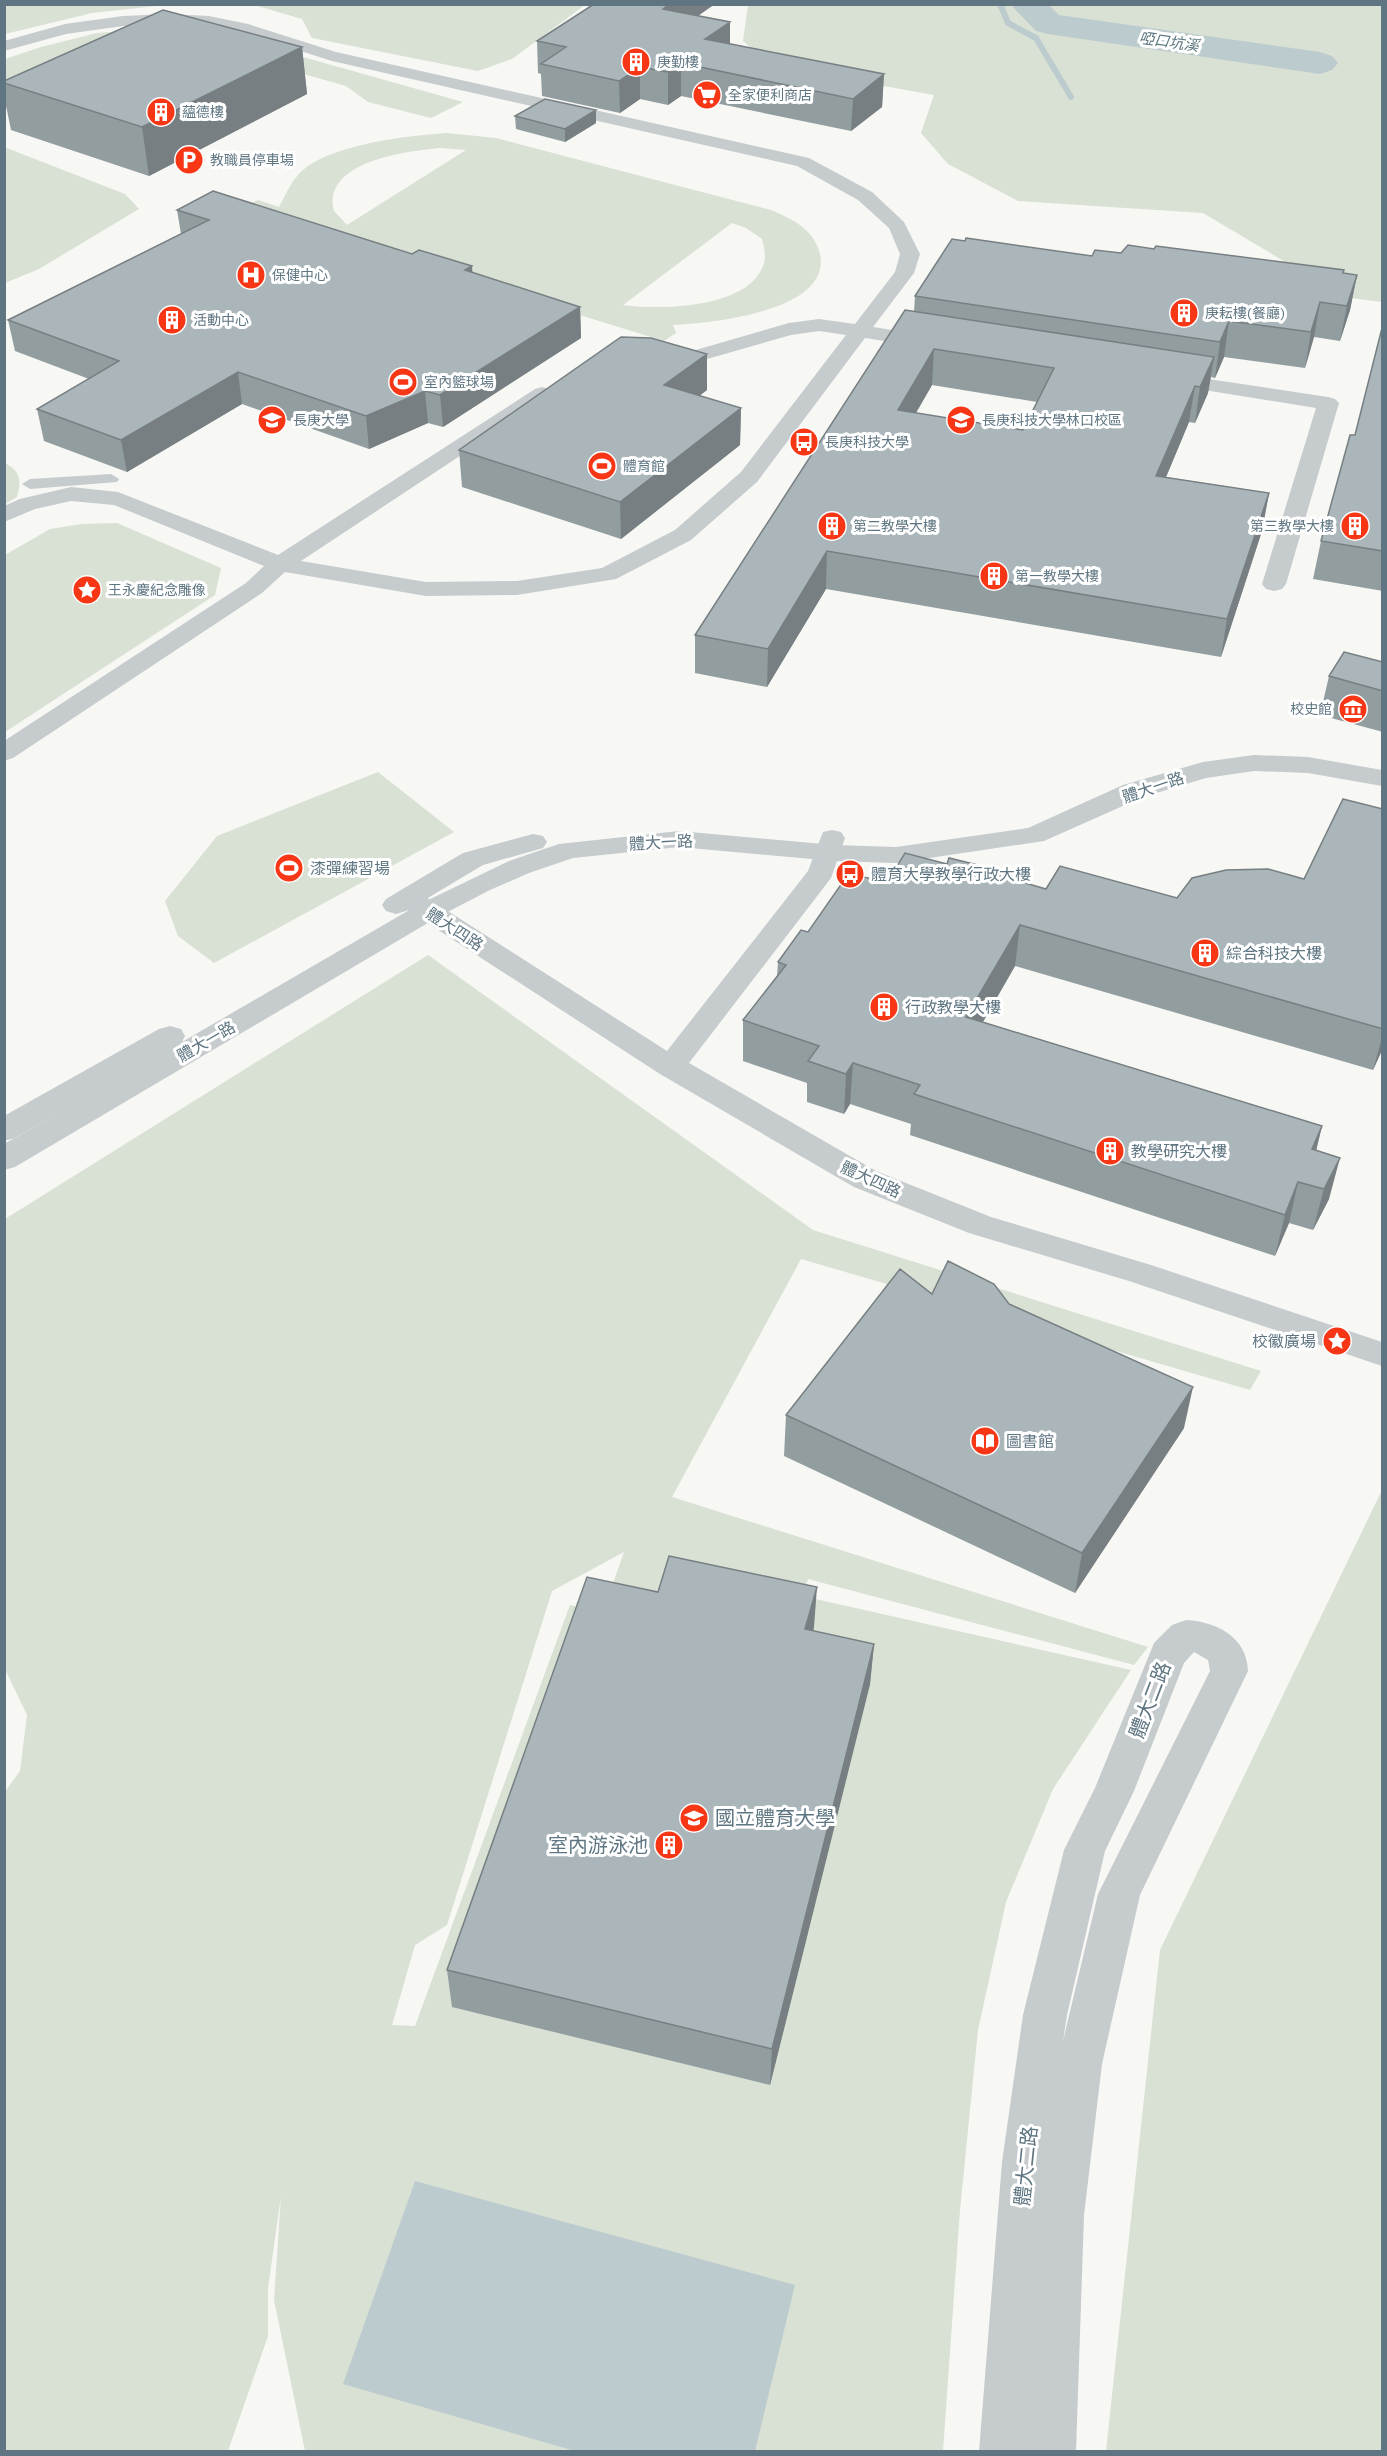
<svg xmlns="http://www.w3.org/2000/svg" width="1387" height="2456" font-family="'Work Sans','Noto Sans TC',sans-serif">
<rect width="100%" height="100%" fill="#f7f7f4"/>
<path fill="#d9e0d4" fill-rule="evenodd" d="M1004 4 1023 10 1026 4 1382 5V302L1344 297 1203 213 1018 201 948 164 921 133 934 95 772 66 743 41 748 5Z
M4 5 5 4 165 5 92 13 5 34Z
M254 5H585L512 59 478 71 312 38 302 19Z
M165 28 253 43 463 102 431 118 368 102 346 86 236 55 16 92 5 109V59L41 47 97 33Z
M447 133 496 138 771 210C792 219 814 229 820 254 832 312 710 323 673 325L676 333 664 341 239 210 258 200 279 207C285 196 290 184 298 175 326 144 408 136 447 133ZM440 148 466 150 347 225 334 211C333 207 332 201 333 197 339 159 410 151 440 148ZM732 223 746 228 762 239C764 247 767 258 763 266 747 309 659 310 623 305Z
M4 147 125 194 139 209 39 269 5 283Z
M5 463C20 471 22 480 17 497L5 504Z
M117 523 221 568 215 595 5 732V555L50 529 82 524Z
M378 772 454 832 214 963 178 936 165 901 217 836Z
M428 955 813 1230 1261 1371 1250 1390 801 1259 672 1497 1148 1647 1134 1665 808 1579 802 1596 1131 1670 1053 1789 1006 1902 978 2030 960 2210 943 2451H305L274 2300 281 2196 268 2288V2336L228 2451 5 2452 4 1793 20 1771 27 1715 4 1667 5 1219ZM624 1552 603 1612 570 1605 415 2026 392 2025 415 1945 447 1925 552 1591Z
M1382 1490V2451H1106L1160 1950Z"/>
<path fill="#bccbce" d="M415 2181 795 2285 755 2451H575L343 2384Z"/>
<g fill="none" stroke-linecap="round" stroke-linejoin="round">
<path stroke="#bccbce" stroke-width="6" d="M1000 4 1008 23 1036 38 1071 97"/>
<path fill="#bccbce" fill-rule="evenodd" d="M1010 4H1048L1059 15 1320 52 1332 56 1338 63 1332 70 1320 74 1048 34 1036 31Z"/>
<path fill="#c6cbce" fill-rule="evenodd" d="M111 474 119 479 117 482 30 489 22 484 30 479Z"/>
<path fill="#c6cbce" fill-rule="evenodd" d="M168 14 209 16 248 24 336 52 809 158 872 192 904 222 920 254 914 273 873 327 929 336 936 338 939 342 936 346 929 348 865 338 757 482 691 540 616 579 517 595 426 596 285 572 262 593 13 758 4 761V741L246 583 264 566 114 505 71 501 35 509 4 522V506L20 499 71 487 118 492 278 555 535 389 542 387 549 389 552 393 549 397 301 561 426 582 517 581 602 568 675 530 741 472 846 335 819 331 791 335 665 371 658 369 655 365 658 361 789 323 819 319 855 324 895 272 900 254 889 228 858 200 797 166 332 61 244 33 209 26 168 24 123 26 66 34 4 51V41L65 24 123 16Z
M1168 373 1328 397 1335 399 1339 403 1286 584 1282 589 1274 591 1266 589 1262 584 1316 408 1161 383 1158 379 1161 375Z
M832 830 841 832 845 838 831 878 689 1063 876 1171 991 1217 1151 1265 1382 1342V1366L1129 1281 969 1233 854 1187 660 1074 398 904 394 898 398 892 408 890 418 892 667 1051 808 871 823 832Z"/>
<path fill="#c6cbce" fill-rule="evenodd" d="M1254 755 1308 757 1382 770V786L1308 773 1254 771 1206 778 1143 797 1044 841 896 863 834 861 679 847 573 858 529 873 490 890 438 917 15 1167 4 1170V1144L76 1103 15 1138 4 1141V1116L159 1029 170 1026 181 1029 185 1036 182 1042 418 905 509 861 559 844 679 831 834 845 896 847 1028 828 1123 785 1203 762Z
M533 834 543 836 547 842 543 848 483 865 406 911 396 914 386 911 382 905 386 899 463 853Z
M1186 1620C1217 1622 1247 1637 1248 1671L1140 1895 1102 2064 1084 2215 1076 2452H979L1002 2162 1023 2015 1064 1850 1095 1788 1154 1643 1172 1625ZM1194 1652 1208 1660 1210 1671 1098 1894 1063 2041 1067 2015 1105 1851 1134 1791 1184 1663Z"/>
</g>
<path fill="#929da0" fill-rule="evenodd" d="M699 16 730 44 884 74 882 107 851 131 681 96 668 105 640 99 620 113 542 96 541 74 538 73 537 41Z
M302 47 307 94 149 176 11 130 4 96V81Z
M515 116 596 123 565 142 516 129Z
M177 210 472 273 580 307 581 338 443 427 428 423 369 449 242 404 127 472 44 441 37 409 89 379 15 351 8 320 181 234Z
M965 241 1092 256 1154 249 1357 275 1350 310 1340 341 1314 337 1305 368 1224 357 1215 378 1211 377 1208 393 1195 423 1189 422 1166 477 1269 493 1262 531 1221 657 826 589 767 687 695 673V635L914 312 915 296ZM932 385 1037 402 1023 430 916 413Z
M1383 324V591L1313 579 1321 541 1355 435Z
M707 390 699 396 741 408 740 445 621 539 462 487 459 450Z
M1383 662V732L1320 715 1329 676Z
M1383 809V1048L1373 1070 1015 966 983 1022 1322 1126 1316 1151 1329 1199 1313 1230 1289 1223 1275 1256 910 1135 911 1124 850 1104 844 1114 807 1102V1083L743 1061V1020L777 976 778 962 808 932 887 883 947 864 986 872 1046 889 1177 898 1304 879Z
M932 1294 1009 1304 1184 1428 1075 1593 784 1456 786 1415Z
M814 1627 813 1631 874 1644 870 1684 770 2085 452 2007 447 1970Z"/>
<path fill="#777f82" d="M669 4H715L664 40 663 9Z
M730 22V53L705 39Z
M302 47 307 94 149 176 142 127Z
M681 63V96L668 105V72Z
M640 67V99L620 113 619 81Z
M884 74 882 107 851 131 853 99Z
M596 110V123L565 142V129Z
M472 266 474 297 465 270Z
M1357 275 1350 310 1340 341 1347 306Z
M1320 302 1314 337 1305 368 1311 332Z
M580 307 581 338 443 427 440 395Z
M1229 321 1224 357 1215 378 1220 342Z
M934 349 932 385 896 447 898 410Z
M707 354V390L665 422 664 385Z
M1214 357 1208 393 1195 423 1200 387Z
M238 372 242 404 127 472 121 440Z
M1195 386 1189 422 1151 513 1156 476Z
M425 391 428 423 369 449 366 416Z
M741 408 740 445 621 539 620 502Z
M1269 493 1262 531 1221 657 1227 619Z
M827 551 826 589 767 687 768 649Z
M1020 925 1015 966 962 1058 966 1017Z
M1383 1034V1048L1373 1070Z
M853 1063 850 1104 844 1114 846 1074Z
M1322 1126 1312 1167V1149Z
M1340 1158 1329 1199 1313 1230 1324 1189Z
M1298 1182 1289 1223 1275 1256 1285 1215Z
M1193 1387 1184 1428 1075 1593 1082 1553Z
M817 1587 814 1627 803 1669 805 1629Z
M874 1644 870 1684 770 2085 772 2049Z"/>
<path fill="#aab6ba" stroke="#777f82" stroke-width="1.5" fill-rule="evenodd" d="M594 4H669L663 9 730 22 705 39 884 74 853 99 681 63 668 72 640 67 619 81 541 64 566 47 537 41Z
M163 10 302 47 142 127 4 83V81Z
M545 99 596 110 565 129 515 116Z
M213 191 412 254 419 250 472 266 465 270 580 307 440 395 425 391 366 416 238 372 121 440 37 409 119 361 8 320 209 220 177 210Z
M966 238 1092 256 1095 250 1121 253 1128 245 1154 249 1156 246 1344 270 1343 273 1357 275 1347 306 1320 302 1311 332 1229 321 1220 342 915 296 952 239 965 241Z
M905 310 1214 357 1200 387 1195 386 1156 476 1269 493 1227 619 827 551 768 649 695 635ZM934 349 1054 368 1023 430 898 410Z
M1383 324V551L1321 541 1350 435H1355Z
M621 337 651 338 707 354 664 385 741 408 620 502 459 450Z
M1344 652 1383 662V691L1329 676Z
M1343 799 1383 809V1029L1020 925 966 1017 1322 1126 1312 1149 1340 1158 1324 1189 1298 1182 1285 1215 914 1094 920 1085 853 1063 846 1074 808 1061 819 1046 743 1020 786 965 778 962 801 930 808 932 849 873 887 883 905 853 947 864 949 858 986 867 984 871 1046 889 1060 866 1177 898 1192 878 1226 870 1268 869 1304 879Z
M948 1261 994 1284 1009 1304 1193 1387 1082 1553 786 1415 900 1269 932 1294Z
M669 1556 817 1587 805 1629 874 1644 772 2049 447 1970 587 1577 658 1592Z"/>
<defs>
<g id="building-disc" transform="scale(1.5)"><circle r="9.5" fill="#f63615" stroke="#fff"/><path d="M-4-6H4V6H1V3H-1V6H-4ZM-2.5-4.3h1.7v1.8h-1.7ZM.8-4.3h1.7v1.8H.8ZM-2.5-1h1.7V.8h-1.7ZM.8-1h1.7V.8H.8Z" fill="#fff"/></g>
<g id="supermarket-disc" transform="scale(1.5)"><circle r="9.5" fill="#f63615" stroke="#fff"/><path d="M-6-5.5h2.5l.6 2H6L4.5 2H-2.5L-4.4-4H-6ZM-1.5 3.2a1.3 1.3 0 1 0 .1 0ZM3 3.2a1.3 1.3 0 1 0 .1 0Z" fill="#fff"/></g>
<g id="parking-disc" transform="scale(1.5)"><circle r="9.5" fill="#f63615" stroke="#fff"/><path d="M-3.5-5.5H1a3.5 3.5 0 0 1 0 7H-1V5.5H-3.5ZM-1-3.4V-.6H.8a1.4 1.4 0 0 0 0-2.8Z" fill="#fff"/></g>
<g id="hospital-disc" transform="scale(1.5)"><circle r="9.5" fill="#f63615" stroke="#fff"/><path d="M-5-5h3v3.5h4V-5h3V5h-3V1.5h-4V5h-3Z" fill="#fff"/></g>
<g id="stadium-disc" transform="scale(1.5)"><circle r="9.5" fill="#f63615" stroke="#fff"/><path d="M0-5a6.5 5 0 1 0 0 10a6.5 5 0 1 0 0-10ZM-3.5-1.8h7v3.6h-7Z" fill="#fff"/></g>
<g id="university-disc" transform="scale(1.5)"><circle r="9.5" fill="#f63615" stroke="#fff"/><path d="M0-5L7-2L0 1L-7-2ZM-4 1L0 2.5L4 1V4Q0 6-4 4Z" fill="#fff"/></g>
<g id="bus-disc" transform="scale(1.5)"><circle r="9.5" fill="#f63615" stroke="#fff"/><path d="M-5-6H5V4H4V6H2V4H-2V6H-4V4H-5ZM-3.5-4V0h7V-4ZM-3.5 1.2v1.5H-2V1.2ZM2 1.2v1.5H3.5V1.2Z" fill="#fff"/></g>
<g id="sight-disc" transform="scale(1.5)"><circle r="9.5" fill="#f63615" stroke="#fff"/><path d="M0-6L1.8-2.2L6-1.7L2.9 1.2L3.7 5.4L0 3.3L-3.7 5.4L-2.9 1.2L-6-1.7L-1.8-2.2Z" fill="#fff"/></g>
<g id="museum-disc" transform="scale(1.5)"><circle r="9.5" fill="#f63615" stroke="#fff"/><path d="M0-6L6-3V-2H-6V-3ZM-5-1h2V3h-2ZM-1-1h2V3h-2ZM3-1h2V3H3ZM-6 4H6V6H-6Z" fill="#fff"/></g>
<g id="library-disc" transform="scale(1.5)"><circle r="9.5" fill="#f63615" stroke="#fff"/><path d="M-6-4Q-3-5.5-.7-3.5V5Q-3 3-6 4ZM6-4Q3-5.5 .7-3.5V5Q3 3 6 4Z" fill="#fff"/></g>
<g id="school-disc" transform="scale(1.5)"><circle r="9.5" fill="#f63615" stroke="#fff"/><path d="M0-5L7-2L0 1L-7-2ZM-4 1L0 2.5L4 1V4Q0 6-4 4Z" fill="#fff"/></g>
</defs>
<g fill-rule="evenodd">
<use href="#building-disc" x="636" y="62"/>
<use href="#supermarket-disc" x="707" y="95"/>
<use href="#building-disc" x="161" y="112"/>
<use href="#parking-disc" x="189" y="160"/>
<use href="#hospital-disc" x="251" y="275"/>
<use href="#building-disc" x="1184" y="313"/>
<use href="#building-disc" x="172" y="320"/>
<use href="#stadium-disc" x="403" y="382"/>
<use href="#university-disc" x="272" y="420"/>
<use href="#university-disc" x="961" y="420"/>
<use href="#bus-disc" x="804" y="442"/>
<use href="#stadium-disc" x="602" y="466"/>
<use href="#building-disc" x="832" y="526"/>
<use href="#building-disc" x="1355" y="526"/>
<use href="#building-disc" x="994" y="576"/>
<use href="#sight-disc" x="87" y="590"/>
<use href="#museum-disc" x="1353" y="709"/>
<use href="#stadium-disc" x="289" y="868"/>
<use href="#bus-disc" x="850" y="874"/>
<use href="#building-disc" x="1205" y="953"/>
<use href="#building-disc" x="884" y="1007"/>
<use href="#building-disc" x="1110" y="1151"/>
<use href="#sight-disc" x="1337" y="1341"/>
<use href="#library-disc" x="985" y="1441"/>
<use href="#school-disc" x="694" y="1818"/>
<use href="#building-disc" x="669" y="1845"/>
</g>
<g text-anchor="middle" stroke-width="6" stroke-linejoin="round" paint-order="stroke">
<g font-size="14" fill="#5f7682" stroke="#fff" text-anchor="start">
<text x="657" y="67">庚勤樓</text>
<text x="728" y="100">全家便利商店</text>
<text x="182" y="117">蘊德樓</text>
<text x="210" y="165">教職員停車場</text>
<text x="272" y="280">保健中心</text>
<text x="1205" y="318">庚耘樓(餐廳)</text>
<text x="193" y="325">活動中心</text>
<text x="424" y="387">室內籃球場</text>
<text x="293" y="425">長庚大學</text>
<text x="982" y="425">長庚科技大學林口校區</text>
<text x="825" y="447">長庚科技大學</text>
<text x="623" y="471">體育館</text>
<text x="853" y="531">第二教學大樓</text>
<text x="1334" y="531" text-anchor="end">第三教學大樓</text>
<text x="1015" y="581">第一教學大樓</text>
<text x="108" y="595">王永慶紀念雕像</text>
<text x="1332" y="714" text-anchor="end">校史館</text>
</g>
<g font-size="15" font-style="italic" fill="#5a767d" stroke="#fff">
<text transform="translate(1169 42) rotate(8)" y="5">啞口坑溪</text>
</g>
<g font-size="16" fill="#5f7682" stroke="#fff">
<text transform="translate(1153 787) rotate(-19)" y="6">體大一路</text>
<text transform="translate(661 842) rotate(-3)" y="6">體大一路</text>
<text transform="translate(455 929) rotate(33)" y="6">體大四路</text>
<text transform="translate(206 1041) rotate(-30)" y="6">體大一路</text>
<text transform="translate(871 1179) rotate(25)" y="6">體大四路</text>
</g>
<g font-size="16" fill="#5f7682" stroke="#fff" text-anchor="start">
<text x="310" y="874">漆彈練習場</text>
<text x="871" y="880">體育大學教學行政大樓</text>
<text x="1226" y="959">綜合科技大樓</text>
<text x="905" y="1013">行政教學大樓</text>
<text x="1131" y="1157">教學研究大樓</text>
<text x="1316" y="1347" text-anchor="end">校徽廣場</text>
<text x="1006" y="1447">圖書館</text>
</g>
<g font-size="20" fill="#5f7682" stroke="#fff">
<text transform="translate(1150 1700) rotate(-69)" y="7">體大二路</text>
<text transform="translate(1026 2166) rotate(-84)" y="7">體大二路</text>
</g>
<g font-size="20" fill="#5f7682" stroke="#fff" text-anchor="start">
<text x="715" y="1825">國立體育大學</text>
<text x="648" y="1852" text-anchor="end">室內游泳池</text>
</g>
</g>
<rect width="1387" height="2456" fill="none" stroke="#5f7682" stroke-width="12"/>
</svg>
